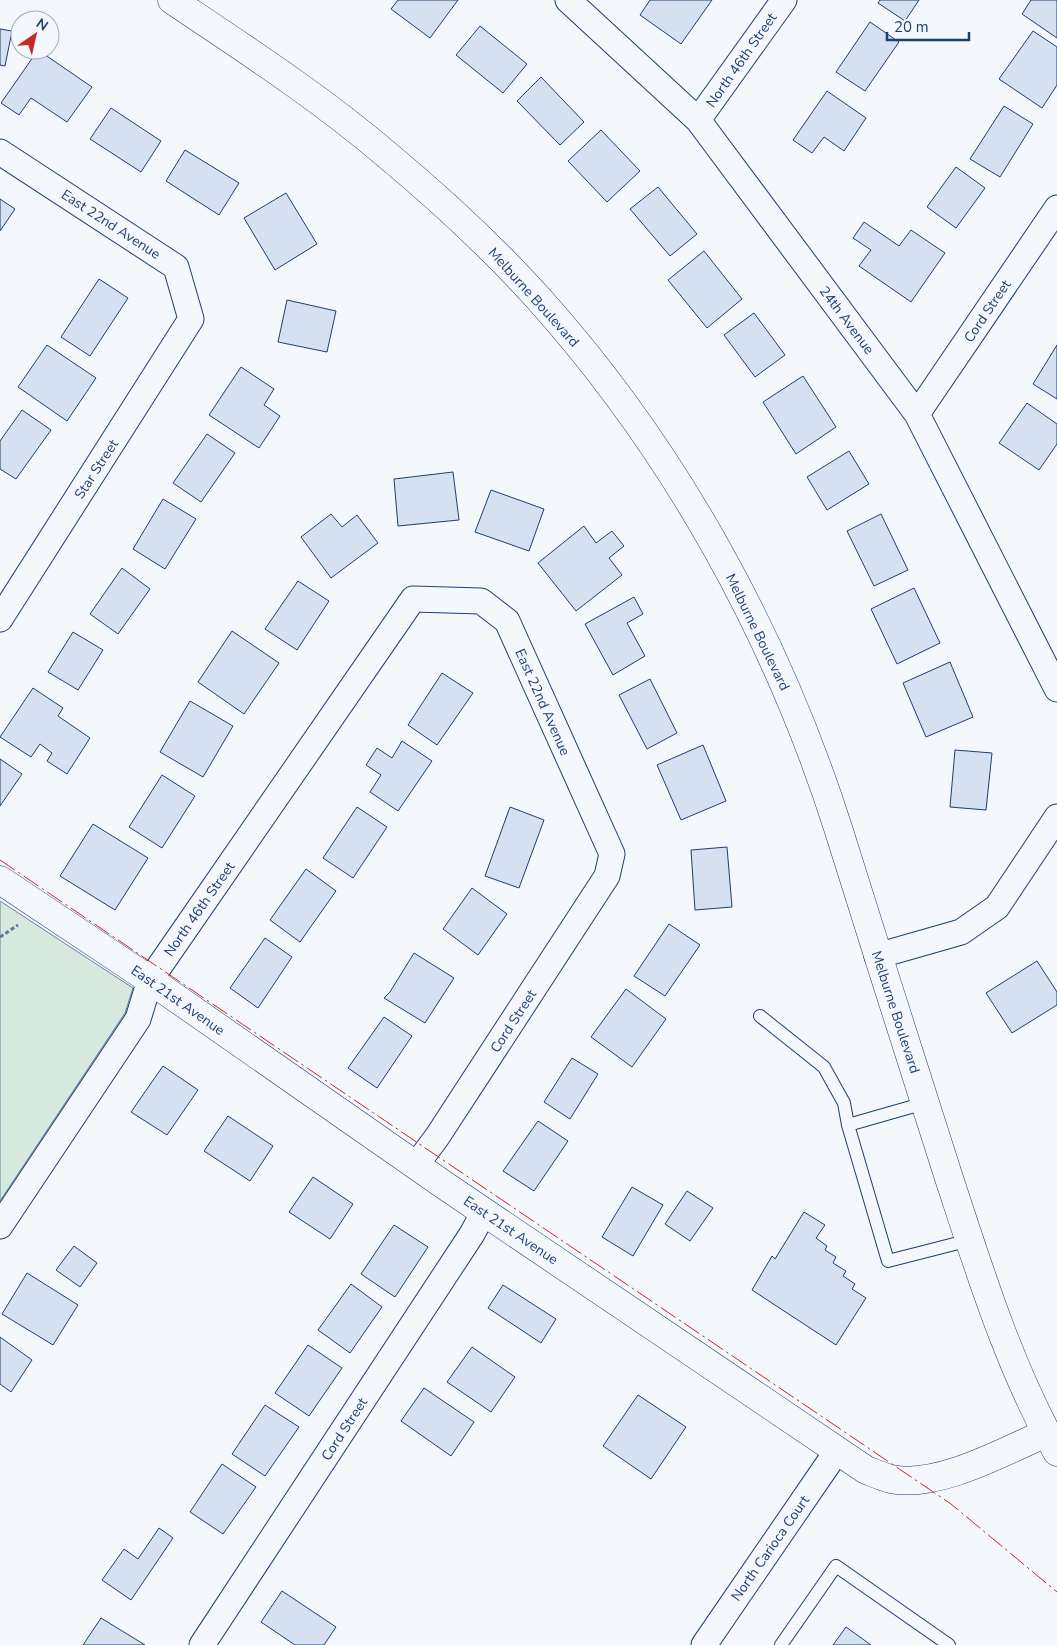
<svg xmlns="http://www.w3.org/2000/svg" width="1057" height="1645" font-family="'Nunito Sans',sans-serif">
<rect width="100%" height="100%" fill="#f4f7fb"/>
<path fill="#d7e8df" stroke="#687fa3" d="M0 901 133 988 125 1013 0 1201Z"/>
<path fill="#d5e0f0" stroke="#1d3f73" d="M398 0H458L430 38 391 9Z
M650 0H712L681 44 640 15Z
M880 0H919L905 21 878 3Z
M1031 0H1057V38L1022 14Z
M870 22 899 42 865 91 836 72Z
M480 26 527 64 503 93 456 55Z
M0 29 12 31 5 66 0 65Z
M1033 31 1057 47V85L1042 108 999 79Z
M38 50 92 87 67 122 31 98 19 115 1 103Z
M541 77 584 122 560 145 517 101Z
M827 91 866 118 844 151 824 137 812 153 793 140Z
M1004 106 1033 124 1000 177 970 159Z
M111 108 161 141 141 172 90 139Z
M601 130 640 171 607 202 568 161Z
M185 150 239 183 219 215 166 181Z
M956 167 985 188 956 228 927 207Z
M658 187 697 234 670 256 630 209Z
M286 193 317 244 275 270 244 218Z
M0 199 15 209 0 231Z
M864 222 899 246 911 230 945 253 911 302 859 266 871 250 853 238Z
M704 251 742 299 707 328 668 280Z
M99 279 128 298 90 356 61 337Z
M287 300 336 311 327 352 278 342Z
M754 313 785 355 755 377 724 335Z
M47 345 96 378 67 421 18 387Z
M1057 345V399L1033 384Z
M241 367 274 389 264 405 280 416 259 448 209 415Z
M803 376 836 427 796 454 763 402Z
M1027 403 1057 424V444L1039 470 999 443Z
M22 410 51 430 16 479 0 469V441Z
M207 434 235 453 201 502 173 483Z
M849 451 869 484 827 510 807 477Z
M453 472 459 520 398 526 394 479Z
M491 490 544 509 529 551 475 532Z
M163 499 196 519 165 569 133 549Z
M331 514 342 527 357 515 378 543 331 578 301 537Z
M881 514 908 570 874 586 847 531Z
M584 526 596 543 612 531 624 546 609 558 622 575 576 611 538 563Z
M122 568 150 589 118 634 90 614Z
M298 581 329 601 297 650 265 629Z
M914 588 940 643 897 664 871 609Z
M634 597 643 614 627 623 645 656 613 675 585 624Z
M232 631 279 663 244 714 198 682Z
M73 632 103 650 78 690 48 672Z
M950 662 973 717 926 737 903 683Z
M442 673 473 693 437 745 408 725Z
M650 679 677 733 647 749 619 695Z
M33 688 63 708 58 716 90 738 67 774 47 761 52 753 40 744 31 757 0 737Z
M190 701 233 726 203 777 160 752Z
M402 741 432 761 398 811 370 792 381 775 366 765 377 748 392 758Z
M703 745 726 801 681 820 657 765Z
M955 750 992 753 986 810 950 807Z
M0 759 22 774 0 806Z
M162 775 195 796 162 848 129 827Z
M357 807 387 827 353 878 323 858Z
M510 807 544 820 519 888 485 876Z
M93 824 148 858 115 910 60 876Z
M727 847 732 907 695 910 691 850Z
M306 869 336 891 300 942 270 920Z
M472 888 507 914 478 955 443 929Z
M669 924 700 945 665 996 634 976Z
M265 938 292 957 258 1008 230 988Z
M414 953 454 978 425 1023 384 998 390 992Z
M1037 961 1057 992V1005L1012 1033 986 993Z
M626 989 666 1019 632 1067 591 1037Z
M384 1017 412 1036 377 1088 348 1068Z
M572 1058 598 1074 570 1119 544 1102Z
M163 1066 198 1090 167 1135 131 1112Z
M228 1116 273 1146 250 1181 204 1151Z
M538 1121 568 1141 534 1191 503 1171Z
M313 1177 353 1204 330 1239 289 1212Z
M632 1187 663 1205 633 1256 602 1237Z
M687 1191 713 1208 690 1241 665 1224Z
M804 1212 825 1225 816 1238 827 1246 825 1250 836 1257 833 1263 846 1271 843 1276 855 1284 852 1289 866 1298 836 1345 752 1290 772 1256 775 1259Z
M394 1225 428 1247 395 1297 361 1274Z
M74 1246 97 1263 80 1287 56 1270Z
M27 1273 78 1305 53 1345 2 1314Z
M351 1284 382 1307 350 1353 318 1330Z
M503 1285 556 1319 541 1343 488 1308Z
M0 1337 32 1360 11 1392 0 1384Z
M308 1345 342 1368 309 1416 275 1393Z
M472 1347 515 1377 491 1412 447 1382Z
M424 1388 474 1422 451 1456 401 1421Z
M638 1395 686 1427 651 1479 603 1446Z
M265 1405 299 1427 265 1476 232 1454Z
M222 1464 256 1487 223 1534 190 1512Z
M159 1528 173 1538 131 1600 102 1580 124 1549 138 1559Z
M282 1591 336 1627 324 1645H295L261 1622Z
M101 1618 145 1645H83Z
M846 1627 871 1645H833Z"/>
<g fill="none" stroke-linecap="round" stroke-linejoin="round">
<g stroke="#1d3f73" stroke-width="14">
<path id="service" d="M760 1016 824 1067 844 1103 848 1125
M925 1103 848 1125 888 1261 970 1240
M781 1645 836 1566 949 1645"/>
</g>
<g stroke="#1d3f73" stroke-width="27">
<path id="minor" d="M568 0 698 120 917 414 1057 689
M698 120 784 0
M0 152 176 267 191 319 0 619
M917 414 1057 208
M877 956 961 932 997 907 1057 817
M0 1226 138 1019 150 980 413 599 481 601 507 621 612 854 607 876 437 1137 416 1165
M202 1645 472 1234 484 1212
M704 1645 837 1451"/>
</g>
<g stroke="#1d3f73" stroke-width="29">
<path id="tertiary" d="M0 880 150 980 447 1187 866 1470C874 1473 883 1477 891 1479 937 1489 1005 1451 1046 1433"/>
</g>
<g stroke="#1d3f73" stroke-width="29">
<path id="primary" d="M172 0C245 49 319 97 386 154 440 199 492 247 539 299 676 452 777 636 839 831 875 946 911 1060 948 1175 979 1269 1008 1365 1057 1452"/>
</g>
<path stroke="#5e769c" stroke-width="3" stroke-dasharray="4 2.5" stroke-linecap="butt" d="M0 937 18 925"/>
<use href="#service" stroke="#f4f7fb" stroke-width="12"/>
<use href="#minor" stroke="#f4f7fb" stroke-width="25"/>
<use href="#tertiary" stroke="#f4f7fb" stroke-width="28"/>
<use href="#primary" stroke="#f4f7fb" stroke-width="28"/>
<path stroke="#c62828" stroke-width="1" stroke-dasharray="18 4 2.5 4" stroke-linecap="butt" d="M0 860 951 1504 1057 1592"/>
</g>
<g text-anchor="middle" stroke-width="4" stroke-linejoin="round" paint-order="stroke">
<g font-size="14" fill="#1d3f73" stroke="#f4f7fb">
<text transform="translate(741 60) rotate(-55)" y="5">North 46th Street</text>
<text transform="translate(111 224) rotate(33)" y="5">East 22nd Avenue</text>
<text transform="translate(534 297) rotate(48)" y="5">Melburne Boulevard</text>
<text transform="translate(987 311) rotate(-56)" y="5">Cord Street</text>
<text transform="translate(847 320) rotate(53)" y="5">24th Avenue</text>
<text transform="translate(96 469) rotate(-57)" y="5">Star Street</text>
<text transform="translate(758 632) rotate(64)" y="5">Melburne Boulevard</text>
<text transform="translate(543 702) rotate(66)" y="5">East 22nd Avenue</text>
<text transform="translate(199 909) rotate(-55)" y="5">North 46th Street</text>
<text transform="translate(178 1000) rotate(35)" y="5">East 21st Avenue</text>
<text transform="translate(896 1012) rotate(72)" y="5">Melburne Boulevard</text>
<text transform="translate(513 1021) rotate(-57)" y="5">Cord Street</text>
<text transform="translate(511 1230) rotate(34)" y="5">East 21st Avenue</text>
<text transform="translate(344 1429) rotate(-57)" y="5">Cord Street</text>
<text transform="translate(770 1548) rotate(-55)" y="5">North Carioca Court</text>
</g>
</g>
<g transform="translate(35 35) rotate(34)"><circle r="24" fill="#f4f7fb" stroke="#9eadc5"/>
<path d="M0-4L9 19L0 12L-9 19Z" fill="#c62828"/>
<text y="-8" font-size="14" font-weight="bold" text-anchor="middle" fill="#1d3f73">N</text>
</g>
<path d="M887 32v8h82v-8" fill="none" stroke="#1d3f73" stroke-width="2.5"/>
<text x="894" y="32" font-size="15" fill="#1d3f73" stroke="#f4f7fb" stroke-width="4" paint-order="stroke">20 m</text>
</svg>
